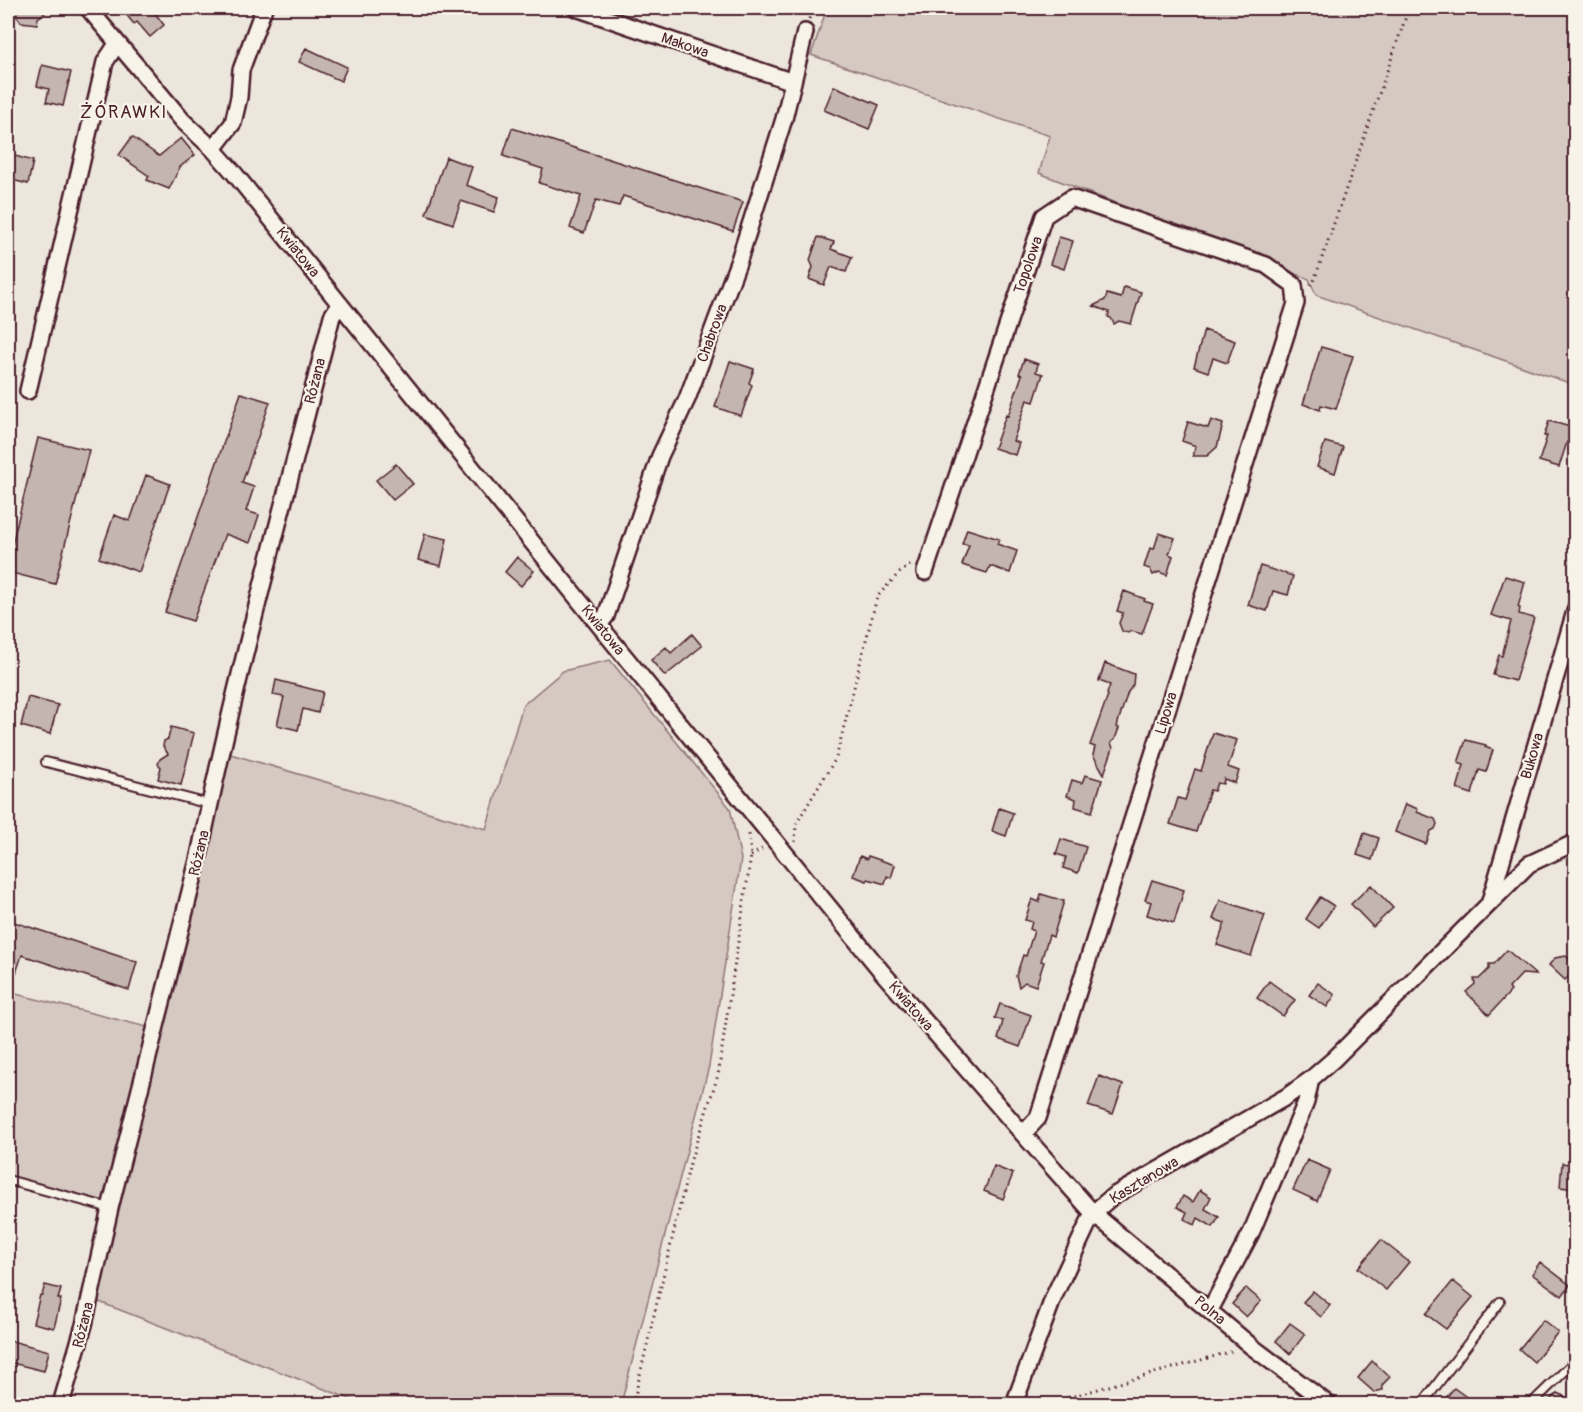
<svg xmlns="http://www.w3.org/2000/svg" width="1583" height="1412" font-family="Pangolin,sans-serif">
<rect width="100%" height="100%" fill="#ece6dd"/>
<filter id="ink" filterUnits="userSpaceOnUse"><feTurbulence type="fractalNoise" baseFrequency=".0167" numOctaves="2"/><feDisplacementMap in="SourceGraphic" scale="12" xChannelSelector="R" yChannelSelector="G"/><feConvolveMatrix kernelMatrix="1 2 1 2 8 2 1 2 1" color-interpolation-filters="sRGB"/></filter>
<g filter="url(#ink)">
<path fill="#d5c9c2" stroke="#907476" stroke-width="1.5" d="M827 8H1575V385L1316 295 1309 279 1039 173 1050 136 811 55Z
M610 660 730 808 741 859 709 1066 621 1404H363L94 1300 227 753 486 829 523 705 563 671Z
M8 992 147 1027 104 1203 8 1176Z"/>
<path fill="#c4b5b0" stroke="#4a1f2b" stroke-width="1.5" d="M21 8H51L38 18 37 24 21 22 14 13Z
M131 8H151L164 25 150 37 137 22 134 24 125 13Z
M306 48 347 67 341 81 299 62Z
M42 65 71 72 63 106 46 102 49 89 37 86Z
M834 86 879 105 869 129 824 110Z
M512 128 743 202 733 231 623 196 619 206 596 200 584 233 570 228 581 196 539 183 543 169 503 156Z
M132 137 159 156 181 138 195 155 180 167 169 189 147 180 149 176 119 155Z
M8 154 33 161 28 184 8 179Z
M446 157 472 167 466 185 499 197 494 212 461 201 453 224 426 214Z
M818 237 834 242 831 249 852 257 846 272 831 267 824 285 809 279 813 267 810 260Z
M1059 237 1073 241 1064 269 1050 264Z
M1124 287 1141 292 1131 324 1119 321 1114 324 1111 318 1108 317 1109 312 1093 306 1105 300 1107 294 1121 298Z
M1204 330 1235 341 1227 363 1213 358 1208 372 1194 367Z
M1321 347 1353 356 1336 409 1321 405 1320 410 1303 404Z
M1024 359 1038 364 1036 372 1043 374 1034 402 1027 400 1013 441 1019 443 1015 455 994 448 1006 415 1008 416 1022 375 1019 374Z
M730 361 754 369 749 383 752 385 741 416 715 407Z
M241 393 270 402 242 483 254 487 246 511 259 515 250 543 225 534 193 621 165 612Z
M1211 420 1223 424 1217 447 1207 456H1193L1196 446 1182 441 1188 422 1208 428Z
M1549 421 1574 428 1569 443 1567 442 1559 467 1539 461 1547 436H1544Z
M38 438 89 450 55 584 8 572V561Z
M1325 442 1343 447 1335 473 1317 467Z
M396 464 413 484 393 500 376 480Z
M146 475 170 484 139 572 99 558 114 515 130 521Z
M967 529 999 539 997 544 1017 551 1010 573 990 566 987 573 962 565 969 545 962 544Z
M1159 533 1175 538 1169 554 1173 556 1167 575 1159 572 1153 575 1150 569 1144 567 1150 548 1154 549Z
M425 534 447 539 441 566 418 560Z
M517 557 534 571 521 586 505 572Z
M1260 566 1293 576 1288 595 1273 591 1267 611 1248 605Z
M1505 576 1525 582 1518 607 1520 608 1519 614 1534 618 1515 681 1493 675 1499 655 1502 656 1511 621 1491 615Z
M1124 591 1145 599 1144 601 1153 604 1142 634 1131 631 1128 633 1122 631 1119 623 1123 613 1117 611Z
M692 634 702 646 665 676 651 660 666 647 671 653Z
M1105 663 1134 674 1133 685 1128 692 1119 719 1117 727 1119 728 1115 739 1111 743 1113 748 1104 774 1093 755 1095 747 1090 745 1108 695 1107 694 1110 685 1099 681Z
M276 680 323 692 318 713 303 709 298 730 277 725 284 697 273 695Z
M28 697 58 705 50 734 21 726Z
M171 727 194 733 181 785 158 779 161 767 158 764 160 759 168 754 163 746 164 741 168 739Z
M1213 733 1237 740 1228 767 1239 771 1235 783 1224 779 1223 784 1217 783 1214 791 1210 790 1196 832 1170 824 1178 798 1185 800 1195 769 1201 771Z
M1466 740 1486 745 1485 747 1493 750 1486 772 1479 770 1472 794 1457 789 1464 765 1458 763Z
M1085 775 1102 780 1092 812 1075 807 1076 799 1067 796 1072 780 1082 783Z
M1405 804 1418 809 1417 812 1435 819 1437 824 1435 829 1431 831 1426 844 1395 832Z
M999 808 1013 813 1006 836 992 831Z
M1364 833 1379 838 1372 860 1357 855Z
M1061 839 1086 847 1078 873 1063 868 1066 857 1056 854Z
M860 856 867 859 868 856 895 865 891 878 887 876 885 884 868 879 867 881 853 876Z
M1152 880 1184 890 1174 923 1147 915 1151 902 1145 900Z
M1371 885 1393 908 1373 927 1351 904Z
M1041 894 1064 901 1053 937 1049 935 1041 961 1044 962 1036 986 1025 982 1019 987 1016 976 1023 955 1026 956 1034 931 1030 929 1032 922 1025 920 1032 899 1039 902Z
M1320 897 1334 906 1319 928 1306 919Z
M1220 900 1265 915 1251 956 1217 945 1225 923 1213 919Z
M8 920 137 962 129 990 22 955 10 991 8 990Z
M1507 950 1536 975 1522 974 1509 988 1511 991 1489 1015 1466 992 1475 984 1474 979H1479L1489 969V964H1494Z
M1566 956 1575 964V970L1565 980 1549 965 1555 958Z
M1269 981 1295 1000 1283 1016 1257 998Z
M1318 983 1335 995 1327 1007 1309 995Z
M1000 1004 1031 1015 1020 1047 998 1039 1003 1021 995 1018Z
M1099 1076 1123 1085 1113 1114 1088 1106Z
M1307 1160 1330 1170 1317 1201 1293 1190Z
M1562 1163 1575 1165V1189L1560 1187Z
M994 1166 1013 1174 1003 1199 984 1191Z
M1200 1190 1211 1197 1205 1209 1219 1217 1213 1227 1198 1218 1195 1225 1184 1219 1187 1212 1177 1207 1183 1196 1193 1202Z
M1381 1240 1409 1262 1386 1290 1358 1268Z
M1540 1262 1570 1285 1562 1296 1532 1274Z
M1453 1281 1473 1297 1446 1329 1426 1314Z
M45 1285 61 1289 58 1299H61L54 1328 33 1323 40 1295H42Z
M1246 1288 1261 1301 1246 1317 1232 1304Z
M1313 1291 1330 1305 1321 1317 1303 1302Z
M1543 1320 1558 1332 1534 1362 1519 1349Z
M1290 1323 1305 1334 1290 1354 1276 1341Z
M8 1340 49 1351 44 1371 8 1362Z
M1372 1361 1390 1377 1382 1385 1383 1390 1378 1391 1375 1393 1358 1378Z
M1454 1388 1476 1404H1441Z"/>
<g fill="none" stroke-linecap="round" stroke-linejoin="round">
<g stroke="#4a1f2b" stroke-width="12">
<path id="lane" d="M46 762 209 804
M8 1180 110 1208
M1422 1404 1500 1302
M1531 1404 1576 1360
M1553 1404 1559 1399"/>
</g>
<g stroke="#4a1f2b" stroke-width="20">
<path id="street" d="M88 8 183 121 213 149 234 173 599 625 882 972 1023 1134 1093 1213 1251 1346 1328 1404
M576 8 793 82
M213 149 233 123 239 97 241 70 264 8
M28 391 105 62 117 44
M925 572 1044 216 1071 198 1266 265 1294 285 1296 303 1038 1118 1023 1134
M599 625 606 616 660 456 687 399 739 260 784 119 805 32
M1490 901 1576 608
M1210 1310 1251 1233 1306 1102 1311 1079
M61 1404 84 1325 110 1208 199 856C236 675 286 496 332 316L340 304
M1014 1404 1054 1296 1093 1213 1113 1196 1286 1097 1311 1079 1334 1059 1529 864 1576 842"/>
</g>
<path stroke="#4a1f2b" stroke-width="3" stroke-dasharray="1.5 4.5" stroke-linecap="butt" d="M809 19 813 8
M1310 285 1314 281 1409 8
M795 842 796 824 836 758 877 597 898 574 910 565
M751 856 762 849
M633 1404 691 1159 718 1075 751 856 749 834
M1045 1404 1233 1351"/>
<use href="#lane" stroke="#f7f3e8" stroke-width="8"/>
<use href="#street" stroke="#f7f3e8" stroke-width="15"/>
</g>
</g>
<g text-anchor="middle" stroke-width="4.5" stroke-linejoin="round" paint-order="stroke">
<g font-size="15" fill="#4a1f2b" stroke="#f7f3e8">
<text transform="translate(685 45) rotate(19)" y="5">Makowa</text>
<text transform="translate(298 252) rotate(51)" y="5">Kwiatowa</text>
<text transform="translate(1028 265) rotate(-71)" y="5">Topolowa</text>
<text transform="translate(712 333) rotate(-70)" y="5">Chabrowa</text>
<text transform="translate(315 381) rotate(-76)" y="5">Różana</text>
<text transform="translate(603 630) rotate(51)" y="5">Kwiatowa</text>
<text transform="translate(1166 713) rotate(-73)" y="5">Lipowa</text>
<text transform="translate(1532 756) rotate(-74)" y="5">Bukowa</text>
<text transform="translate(199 853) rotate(-77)" y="5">Różana</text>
<text transform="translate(911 1006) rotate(49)" y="5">Kwiatowa</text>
<text transform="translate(1144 1180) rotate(-31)" y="5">Kasztanowa</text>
<text transform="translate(1210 1310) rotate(40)" y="5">Polna</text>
<text transform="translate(83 1325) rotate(-76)" y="5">Różana</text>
</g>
<g font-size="18" letter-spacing="1.5" fill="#4a1f2b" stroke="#f7f3e8">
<text x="124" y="118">ŻÓRAWKI</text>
</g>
</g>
<rect width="1583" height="1412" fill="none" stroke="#f7f3e8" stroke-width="30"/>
<rect x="15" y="15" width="1553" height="1382" fill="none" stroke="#4a1f2b" stroke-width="2" filter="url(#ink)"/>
</svg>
